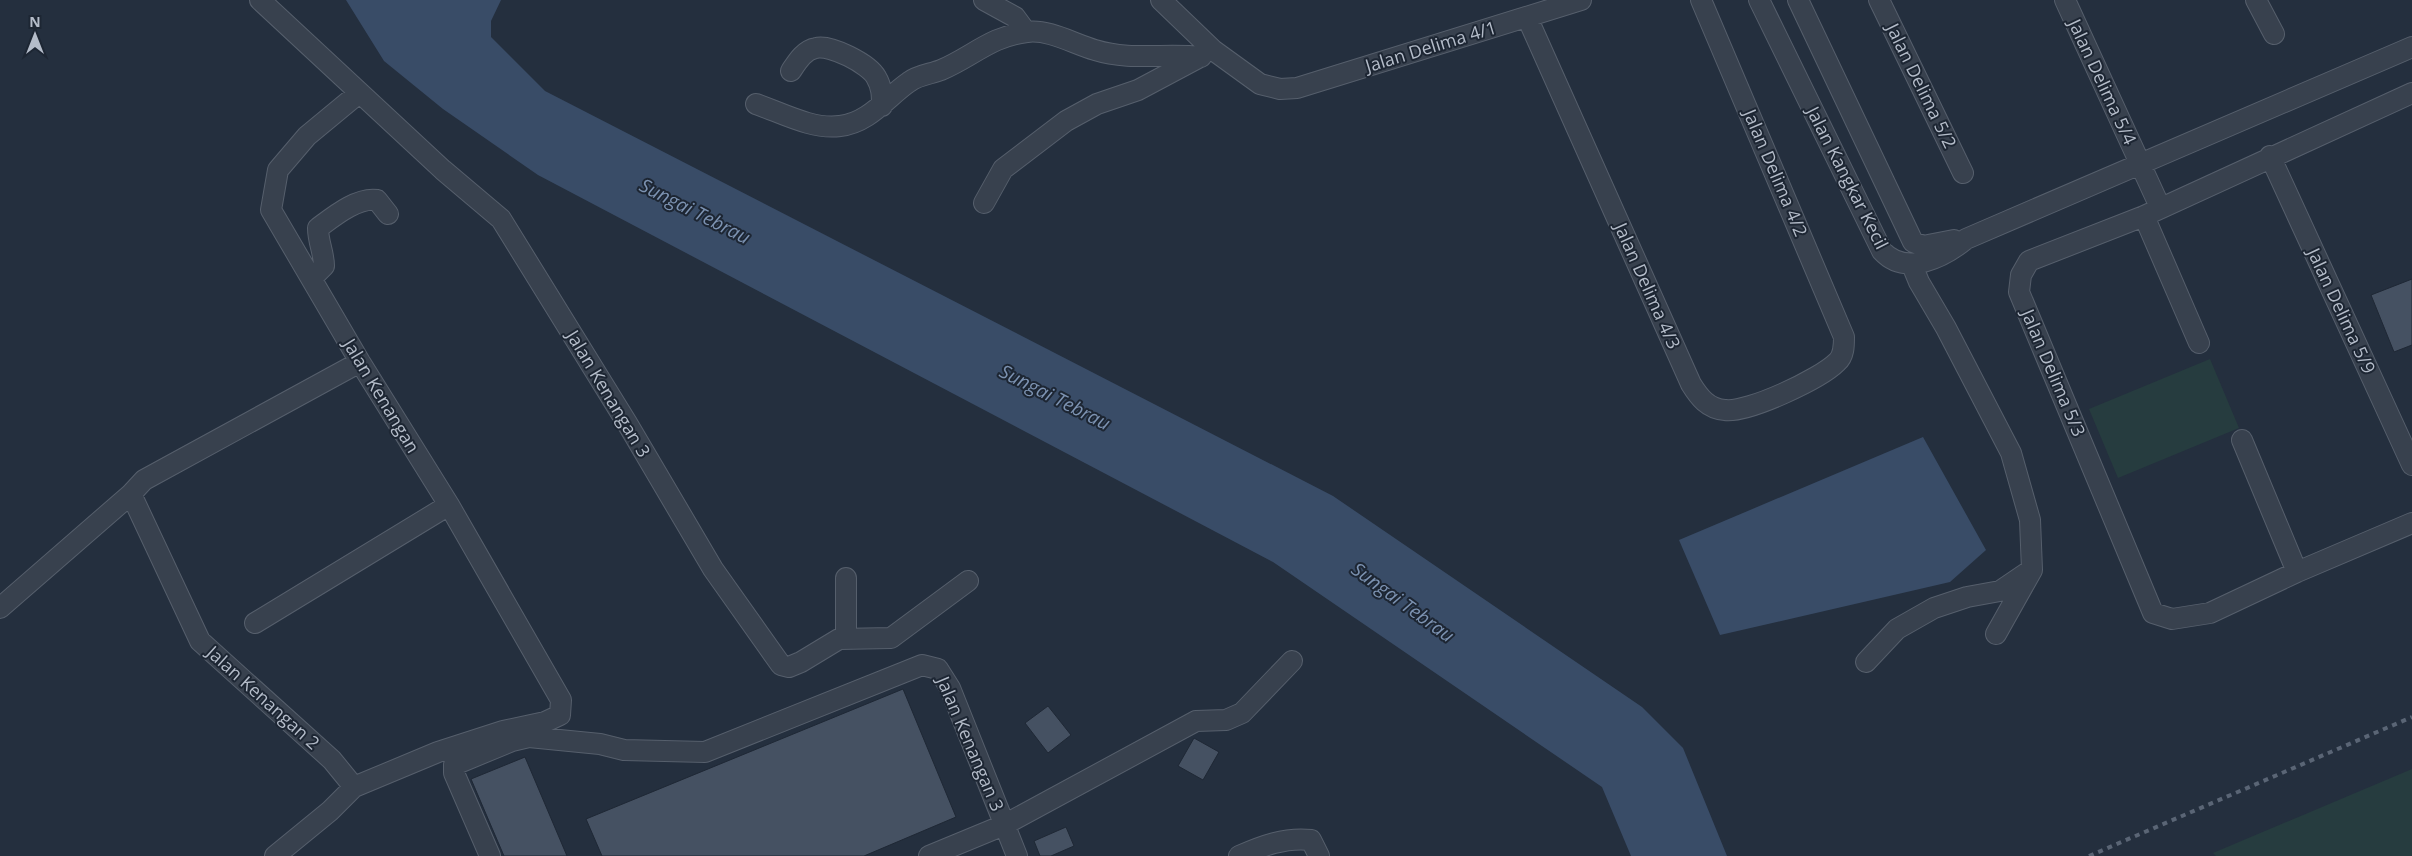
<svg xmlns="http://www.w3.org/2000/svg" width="2412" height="856" font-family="'Open Sans',sans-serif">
<rect width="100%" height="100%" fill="#242f3e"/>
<path fill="#263c3f" d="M2210 359 2239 428 2118 478 2089 409Z
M2412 769V856H2216L2213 853Z"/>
<path fill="#394c67" d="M346 0H501L491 21V37L545 91 1333 496 1642 707 1683 748 1727 856H1631L1602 787 1273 562 538 175 443 109 384 61Z
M1923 437 1986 550 1950 582 1720 635 1679 540Z"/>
<path fill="#455162" stroke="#1f2835" d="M2412 279V345L2394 352 2371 295Z
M903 689 956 817 864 856H602L586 819Z
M1048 706 1071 735 1048 753 1025 723Z
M1194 738 1219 752 1203 780 1178 766Z
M525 757 567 856H504L471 779Z
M1066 827 1074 846 1051 856H1040L1034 841Z"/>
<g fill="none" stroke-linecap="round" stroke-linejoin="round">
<g stroke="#565f6c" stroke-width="22">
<path id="minor" d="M260 0 443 170 501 219 627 423 713 569 781 665 789 667 801 662 839 639 891 638 968 581
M984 0 1015 17 1026 32
M1161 0 1213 50 1260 84 1280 89 1297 88 1581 0
M1759 0 1882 251C1906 277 1944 257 1966 239L2412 47
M1798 0 1913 242 1923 246 1954 240
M1879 0 1963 173
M2065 0 2160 207
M2256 0 2274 34
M1527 17 1691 384C1699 397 1708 409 1725 410 1748 413 1820 379 1837 362 1844 356 1844 346 1844 337L1701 0
M791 71C797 62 804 50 816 48 830 44 869 64 876 77 882 87 882 95 882 106
M2412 93 2144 216 2029 261 2021 275 2019 292 2153 613 2172 619 2210 613 2297 572 2412 523
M756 104C782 113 813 130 840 126 869 123 887 97 909 82 918 75 931 74 941 70 972 57 991 36 1027 32 1049 29 1074 44 1095 50 1130 61 1166 53 1201 57
M2270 156 2412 465
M984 203 1003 169 1066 121 1097 104 1138 90 1200 57
M2144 216 2199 343
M1912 265 1919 282 1946 328 2011 453 2030 520 2032 570 1996 634
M312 278 324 266C324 253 318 242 318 228 333 217 357 197 377 200L388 214
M2242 440 2297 572
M131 494 144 480 360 362
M846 578V638
M0 608 131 494 200 641 332 760 354 787
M255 623 449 505
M1866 662 1897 629 1934 608 1967 597 2000 591 2028 572
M275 856 330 811 354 787 438 752 503 731 545 722 560 715 561 700 449 505 360 362 271 210 278 170 307 136 359 93
M490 856 454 773V765L512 741 529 737 600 744 624 750 705 752 922 665 938 669 950 688 1017 856
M929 856 1004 825 1196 721 1226 720 1242 713 1292 661
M1239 856C1262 846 1285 837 1311 840L1319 856"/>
</g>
<use href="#minor" stroke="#38414e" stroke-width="20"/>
<path stroke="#5a6575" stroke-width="4" stroke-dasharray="5 5" stroke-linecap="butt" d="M2089 856 2412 717"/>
</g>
<g text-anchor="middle" stroke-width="4" stroke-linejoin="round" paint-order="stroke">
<g font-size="18" fill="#b4bcc9" stroke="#1d2633">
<text transform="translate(1431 47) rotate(-17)" y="6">Jalan Delima 4/1</text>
<text transform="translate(2102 82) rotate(65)" y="6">Jalan Delima 5/4</text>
<text transform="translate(1921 86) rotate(64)" y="6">Jalan Delima 5/2</text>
<text transform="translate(1775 173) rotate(67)" y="6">Jalan Delima 4/2</text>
<text transform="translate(1847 178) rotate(63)" y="6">Jalan Kangkar Kecil</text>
<text transform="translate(1647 286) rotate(66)" y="6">Jalan Delima 4/3</text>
<text transform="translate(2341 311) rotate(65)" y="6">Jalan Delima 5/9</text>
<text transform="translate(2053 373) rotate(67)" y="6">Jalan Delima 5/3</text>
<text transform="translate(608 394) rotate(59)" y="6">Jalan Kenangan 3</text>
<text transform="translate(381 396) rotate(59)" y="6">Jalan Kenangan</text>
<text transform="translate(263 698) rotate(42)" y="6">Jalan Kenangan 2</text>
<text transform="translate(970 744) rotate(67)" y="6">Jalan Kenangan 3</text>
</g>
<g font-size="19" font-style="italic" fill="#7c92b1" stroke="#1d2633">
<text transform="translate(695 211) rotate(27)" y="7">Sungai Tebrau</text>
<text transform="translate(1055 397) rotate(27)" y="7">Sungai Tebrau</text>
<text transform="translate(1403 602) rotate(36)" y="7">Sungai Tebrau</text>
</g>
</g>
<g transform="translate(35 35)" stroke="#1d2633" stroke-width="4" paint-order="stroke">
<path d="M0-4L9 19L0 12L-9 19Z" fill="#b4bcc9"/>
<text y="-8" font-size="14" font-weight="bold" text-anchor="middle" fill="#b4bcc9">N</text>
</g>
</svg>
